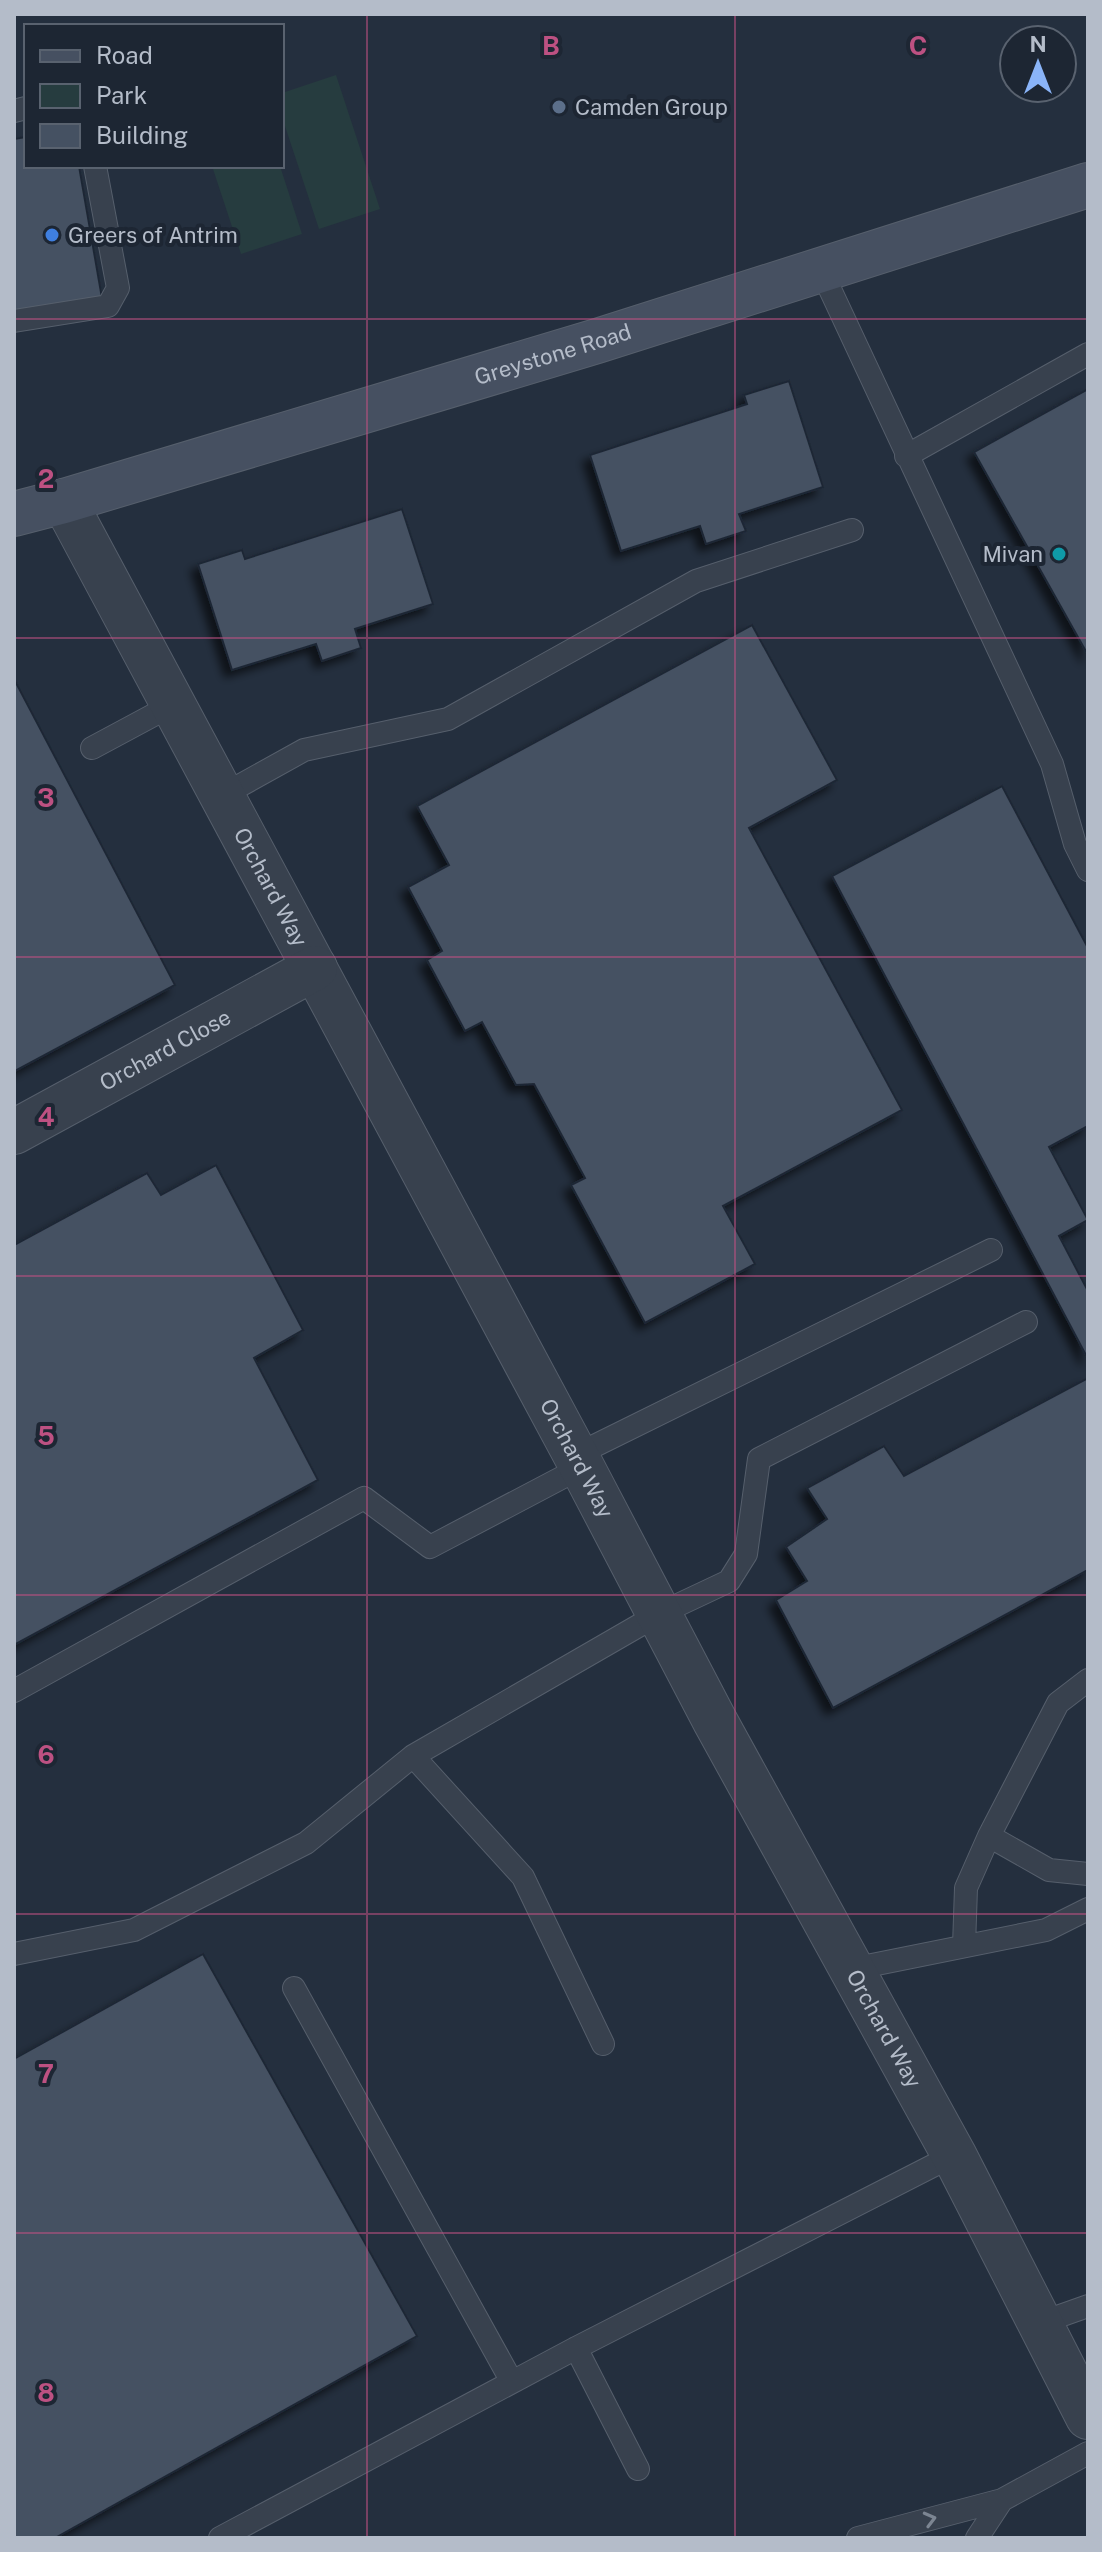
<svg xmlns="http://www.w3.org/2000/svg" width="1102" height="2552" font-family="'Public Sans',sans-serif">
<defs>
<filter id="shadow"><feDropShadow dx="-7" dy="7" stdDeviation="4" flood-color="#0009"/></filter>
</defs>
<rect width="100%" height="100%" fill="#242f3e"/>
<path fill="#263c3f" d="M336 75 380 209 319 229 282 117V93Z
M212 166H280L302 234 241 254Z"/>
<path fill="#455162" stroke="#1f2835" stroke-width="2" filter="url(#shadow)" d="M26 137V166H79L103 304 14 319V139Z
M789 381 823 487 739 514 746 531 706 544 700 526 621 551 590 455 747 404 744 395Z
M1088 389V655L974 452Z
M402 509 433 604 355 629 361 648 322 661 316 644 232 670 198 564 242 550 245 559Z
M752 625 837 780 749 828 902 1110 723 1206 755 1264 645 1323 571 1185 585 1178 534 1084 516 1085 482 1022 465 1031 427 960 442 951 408 887 449 865 417 806Z
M14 679 175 985 15 1071 14 1070Z
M1002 786 1088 948V1126L1049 1147 1088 1220 1059 1236 1088 1291V1359L832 876Z
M216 1165 303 1330 254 1358 318 1480 14 1645V1245L147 1173 161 1195Z
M1088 1378V1570L833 1708 776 1600 807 1581 786 1547 827 1519 807 1488 884 1446 904 1476Z
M203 1954 417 2336 55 2538H14V2059Z"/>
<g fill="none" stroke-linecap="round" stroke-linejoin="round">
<g stroke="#565f6c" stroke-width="24">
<path id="lane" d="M14 111 26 108
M821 270 1052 764 1075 844 1088 870
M14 321 108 306 118 288 95 166
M906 456 1088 354
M92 748 174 704
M223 795 304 750 448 719 696 581 852 530
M576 1455 991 1250
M14 1691 364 1498 430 1547 582 1467
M413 1756 523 1877 603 2044
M989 1836 1049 1870 1088 1874
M964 1946 966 1888 989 1836 1058 1703 1088 1680
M14 1954 134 1930 306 1843 413 1756 659 1614 729 1581 746 1554 759 1459 1026 1322
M852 1969 1046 1930 1088 1909
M294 1988 512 2382
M1040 2323 1088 2306
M576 2348 638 2469
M220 2538 576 2348 954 2155
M858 2538 1002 2500 1088 2453
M977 2538 1002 2500"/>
</g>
<g stroke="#565f6c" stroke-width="46">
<g id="street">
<path id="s1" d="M64 501 582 1467 715 1721 954 2155 1088 2417"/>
<path id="s2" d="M14 1132 315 968"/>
</g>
</g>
<g stroke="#565f6c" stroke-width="46">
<g id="secondary">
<path id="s3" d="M14 514 64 501 597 341 1088 185"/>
</g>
</g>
<use href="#lane" stroke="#38414e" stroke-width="22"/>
<use href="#street" stroke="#38414e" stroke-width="44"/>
<use href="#secondary" stroke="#465061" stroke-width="44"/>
</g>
<defs><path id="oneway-chevron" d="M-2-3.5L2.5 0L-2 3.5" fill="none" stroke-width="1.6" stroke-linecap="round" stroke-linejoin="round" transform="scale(2)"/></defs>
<use stroke="#7c8592" href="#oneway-chevron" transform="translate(930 2519) rotate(-15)"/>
<path fill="none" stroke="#bd5182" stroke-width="2" stroke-opacity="0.55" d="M367 14V2538M735 14V2538M14 319H1088M14 638H1088M14 957H1088M14 1276H1088M14 1595H1088M14 1914H1088M14 2233H1088"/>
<circle fill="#5c6f8a" stroke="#1d2633" stroke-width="3" cx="559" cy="107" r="8"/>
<circle fill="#3f7fe0" stroke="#1d2633" stroke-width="3" cx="52" cy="235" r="8"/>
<circle fill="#0f9aa8" stroke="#1d2633" stroke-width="3" cx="1059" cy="554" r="8"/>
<g text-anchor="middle" stroke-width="8" stroke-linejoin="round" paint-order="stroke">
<g font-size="22" fill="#b4bcc9" stroke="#1d2633" text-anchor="start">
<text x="575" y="115">Camden Group</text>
<text x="68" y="243">Greers of Antrim</text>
<text x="1043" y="562" text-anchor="end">Mivan</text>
</g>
<g font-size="22" fill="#b4bcc9" stroke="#1d2633">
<text dy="8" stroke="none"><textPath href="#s3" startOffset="562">Greystone Road</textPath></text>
<text dy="8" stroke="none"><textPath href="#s1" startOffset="438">Orchard Way</textPath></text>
<text dy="8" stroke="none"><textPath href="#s2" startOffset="172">Orchard Close</textPath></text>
<text dy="8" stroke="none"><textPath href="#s1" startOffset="1086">Orchard Way</textPath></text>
<text dy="8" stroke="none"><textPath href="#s1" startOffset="1734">Orchard Way</textPath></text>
</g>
</g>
<g font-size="26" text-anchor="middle" font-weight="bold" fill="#bd5182" stroke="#1d2633" stroke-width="8" stroke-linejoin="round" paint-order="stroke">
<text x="551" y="55">B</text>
<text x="918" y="55">C</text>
<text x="46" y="488">2</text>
<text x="46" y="807">3</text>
<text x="46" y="1126">4</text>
<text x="46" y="1445">5</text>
<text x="46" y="1764">6</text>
<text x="46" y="2083">7</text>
<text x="46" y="2402">8</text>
</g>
<rect width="1102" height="2552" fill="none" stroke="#b4bcc9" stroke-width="32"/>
<rect x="24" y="24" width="260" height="144" fill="#1d2633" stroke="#59626f" stroke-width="2"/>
<rect x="40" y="50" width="40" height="12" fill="#465061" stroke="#59626f" stroke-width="2"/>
<text x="96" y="64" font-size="24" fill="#b4bcc9">Road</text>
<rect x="40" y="84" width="40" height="24" fill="#263c3f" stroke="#59626f" stroke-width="2"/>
<text x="96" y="104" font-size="24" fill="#b4bcc9">Park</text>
<rect x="40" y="124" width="40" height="24" fill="#455162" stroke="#59626f" stroke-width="2"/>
<text x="96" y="144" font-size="24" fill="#b4bcc9">Building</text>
<g transform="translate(1038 64)"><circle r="38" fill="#1d2633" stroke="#59626f" stroke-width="2"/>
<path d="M0-6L14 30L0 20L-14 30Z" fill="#8ab4f8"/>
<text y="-12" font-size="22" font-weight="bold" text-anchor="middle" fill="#b4bcc9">N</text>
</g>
</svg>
